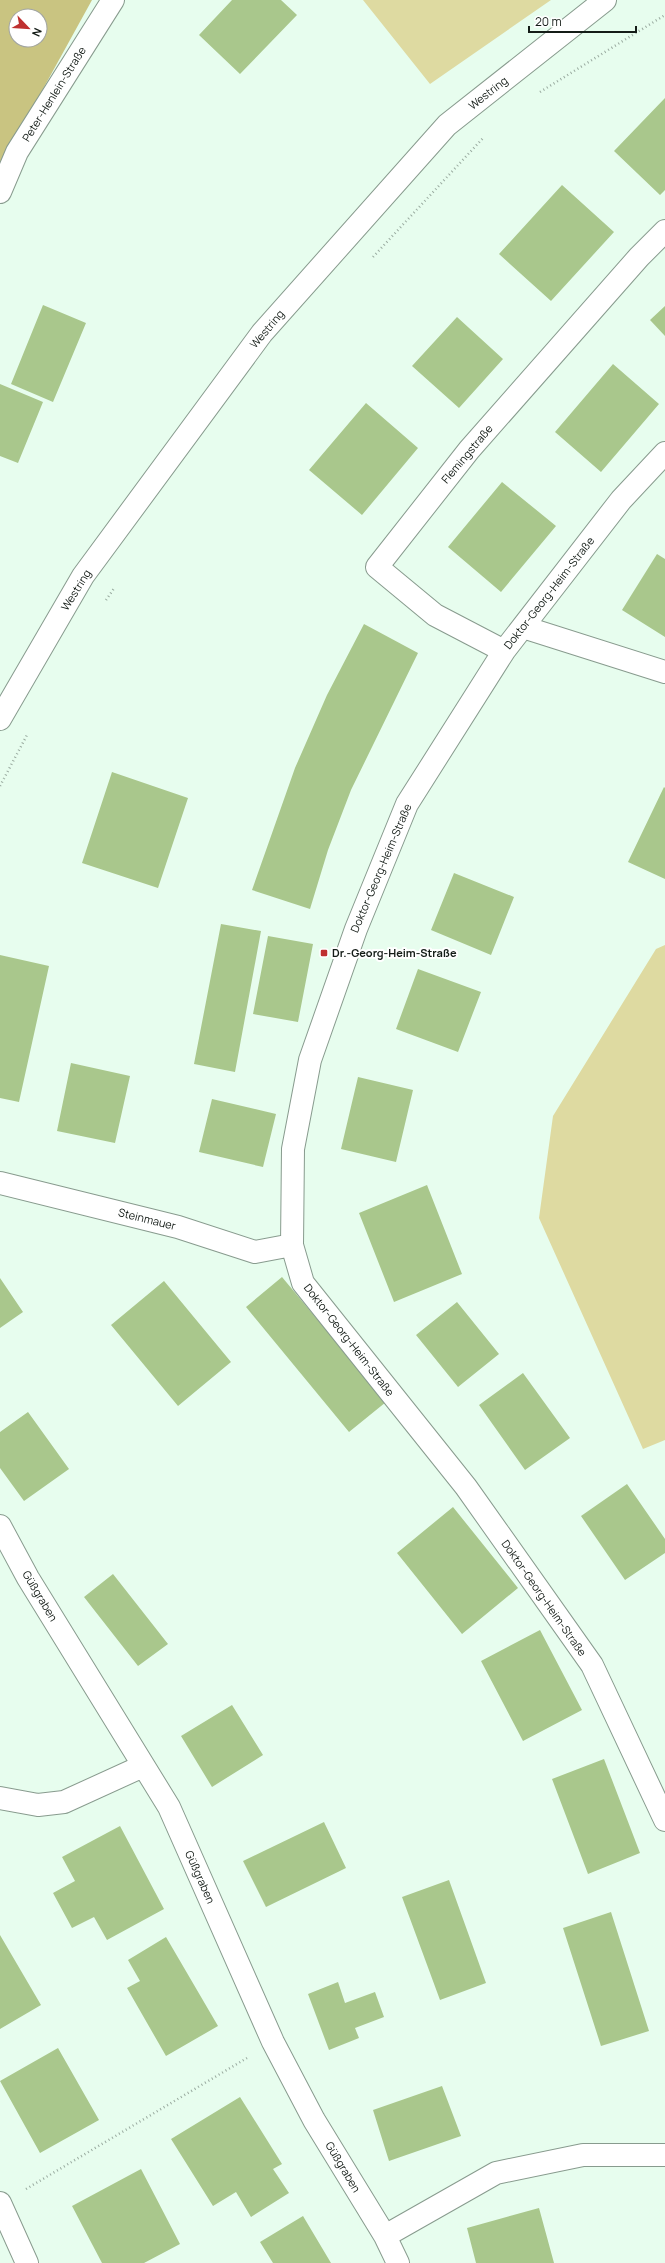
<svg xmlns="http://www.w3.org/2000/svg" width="665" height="2263" font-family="Manrope,sans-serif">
<rect width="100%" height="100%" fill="#e7fdee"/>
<path fill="#dedaa1" d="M363 0H551L430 84Z
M665 945V1440L643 1449 539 1218 553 1116 656 949Z"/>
<path fill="#c9c481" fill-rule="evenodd" d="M0 0H92L0 167ZM16 16H40V40H16Z"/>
<path fill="#a9c78c" d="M232 0H281L297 15 240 74 199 35Z
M665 98V190L660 195 614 151Z
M562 185 614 232 551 301 499 254Z
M43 305 86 323 53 402 11 384Z
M665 306V336L650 320Z
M457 317 503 359 459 408 412 366Z
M613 364 659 404 601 472 555 432Z
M0 384 43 402 18 463 0 456Z
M366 403 418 448 362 515 309 470Z
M502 482 556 526 501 592 448 547Z
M657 554 665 559V637L622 610Z
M364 624 418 653 351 790 328 850 310 909 252 890 295 768 327 695Z
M112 772 188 798 158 888 82 863Z
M664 787 665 788V879L628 862Z
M454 873 514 897 491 955 431 930Z
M221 924 261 931 235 1072 194 1064Z
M268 936 313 944 298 1022 253 1014Z
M0 955 49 966 19 1102 0 1098Z
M418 969 481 992 458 1052 396 1029Z
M71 1063 130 1076 115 1143 57 1131Z
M358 1077 413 1090 396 1162 341 1149Z
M212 1099 276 1114 263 1167 199 1152Z
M427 1185 462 1274 394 1302 359 1213Z
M282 1277 386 1402 349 1432 246 1307Z
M0 1278 23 1312 0 1328Z
M164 1281 231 1362 178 1406 111 1325Z
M457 1302 499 1354 458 1387 416 1335Z
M523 1373 570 1438 525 1470 479 1405Z
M28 1412 69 1469 24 1501 0 1468V1432Z
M627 1484 665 1539V1553L625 1580 581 1516Z
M453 1507 518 1588 462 1634 397 1553Z
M113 1574 168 1644 138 1666 84 1597Z
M540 1630 582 1710 523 1741 481 1661Z
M232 1705 263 1755 212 1787 181 1736Z
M604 1759 640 1853 588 1874 552 1779Z
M324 1822 346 1868 266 1907 243 1861Z
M120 1826 164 1909 107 1940 94 1917 72 1928 53 1893 75 1881 62 1857Z
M449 1880 486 1983 440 2000 402 1897Z
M611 1912 649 2031 601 2046 563 1928Z
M0 1935 41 2005 0 2029Z
M166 1937 218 2026 166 2056 127 1988 140 1981 128 1960Z
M338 1982 345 2003 375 1992 384 2017 355 2028 359 2038 329 2050 308 1994Z
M58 2048 99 2120 40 2153 0 2081Z
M442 2086 461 2136 389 2161 373 2110Z
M240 2097 282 2164 273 2169 289 2193 251 2217 236 2192 213 2206 171 2139Z
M141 2169 180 2244 144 2263H102L72 2206Z
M539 2208 554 2263H476L467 2228Z
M303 2216 331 2263H273L260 2242Z"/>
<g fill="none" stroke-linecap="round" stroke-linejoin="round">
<g stroke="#889b8e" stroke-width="24">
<path id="minor" d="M0 192 17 152 113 0
M665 453 621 500 504 651 407 804 356 929 310 1060 293 1149 292 1245 303 1283 466 1487 592 1665 665 1820
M523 627 665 672
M504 651 435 615 377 567 469 450 639 257 665 231
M0 1183 178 1227 255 1252 292 1245
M0 1526 28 1578 169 1807 273 2042 314 2120 385 2236 398 2263
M0 1798 38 1805 64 1802 143 1766
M0 2203 27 2263
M385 2236 496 2173 583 2155H665"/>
</g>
<g stroke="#889b8e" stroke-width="24">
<path id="major" d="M0 719 83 576 262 333 447 125 605 0"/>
</g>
<path stroke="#9aaba0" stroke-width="2.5" stroke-dasharray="1 3" stroke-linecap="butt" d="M540 92 665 15
M373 257 484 137
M106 600 115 587
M0 786 27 735
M26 2189 247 2058"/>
<use href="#minor" stroke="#fff" stroke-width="22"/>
<use href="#major" stroke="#fff" stroke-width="22"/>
</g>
<rect fill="#bf3030" stroke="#fff" stroke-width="1.5" x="320" y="949" width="8" height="8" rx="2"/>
<g text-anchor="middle" stroke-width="4" stroke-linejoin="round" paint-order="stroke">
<g font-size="11" fill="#141c17" stroke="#fff">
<text transform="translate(488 93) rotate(-38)" y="4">Westring</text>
<text transform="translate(54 94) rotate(-58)" y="4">Peter-Henlein-Straße</text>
<text transform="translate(267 329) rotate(-50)" y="4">Westring</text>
<text transform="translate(467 454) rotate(-50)" y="4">Flemingstraße</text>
<text transform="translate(76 590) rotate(-58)" y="4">Westring</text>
<text transform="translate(549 593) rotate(-52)" y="4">Doktor-Georg-Heim-Straße</text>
<text transform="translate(381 868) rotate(-67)" y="4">Doktor-Georg-Heim-Straße</text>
<text transform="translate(147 1219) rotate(14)" y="4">Steinmauer</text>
<text transform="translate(349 1340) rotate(52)" y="4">Doktor-Georg-Heim-Straße</text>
<text transform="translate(40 1596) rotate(59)" y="4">Güßgraben</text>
<text transform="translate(544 1598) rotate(55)" y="4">Doktor-Georg-Heim-Straße</text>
<text transform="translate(200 1877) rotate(66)" y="4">Güßgraben</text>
<text transform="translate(343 2167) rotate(59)" y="4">Güßgraben</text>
</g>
<g font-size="11" font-weight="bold" fill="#141c17" stroke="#fff" text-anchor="start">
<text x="332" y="957">Dr.-Georg-Heim-Straße</text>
</g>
</g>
<g transform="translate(28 28) rotate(115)"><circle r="19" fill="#ffffff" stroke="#a1a4a2"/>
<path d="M0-3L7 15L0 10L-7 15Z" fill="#bf3030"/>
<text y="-6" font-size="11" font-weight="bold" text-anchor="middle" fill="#141c17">N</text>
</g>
<path d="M529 26v6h107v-6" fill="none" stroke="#141c17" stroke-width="2"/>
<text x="535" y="26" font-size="12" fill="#141c17" stroke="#ffffff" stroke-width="3" paint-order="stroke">20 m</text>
</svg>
